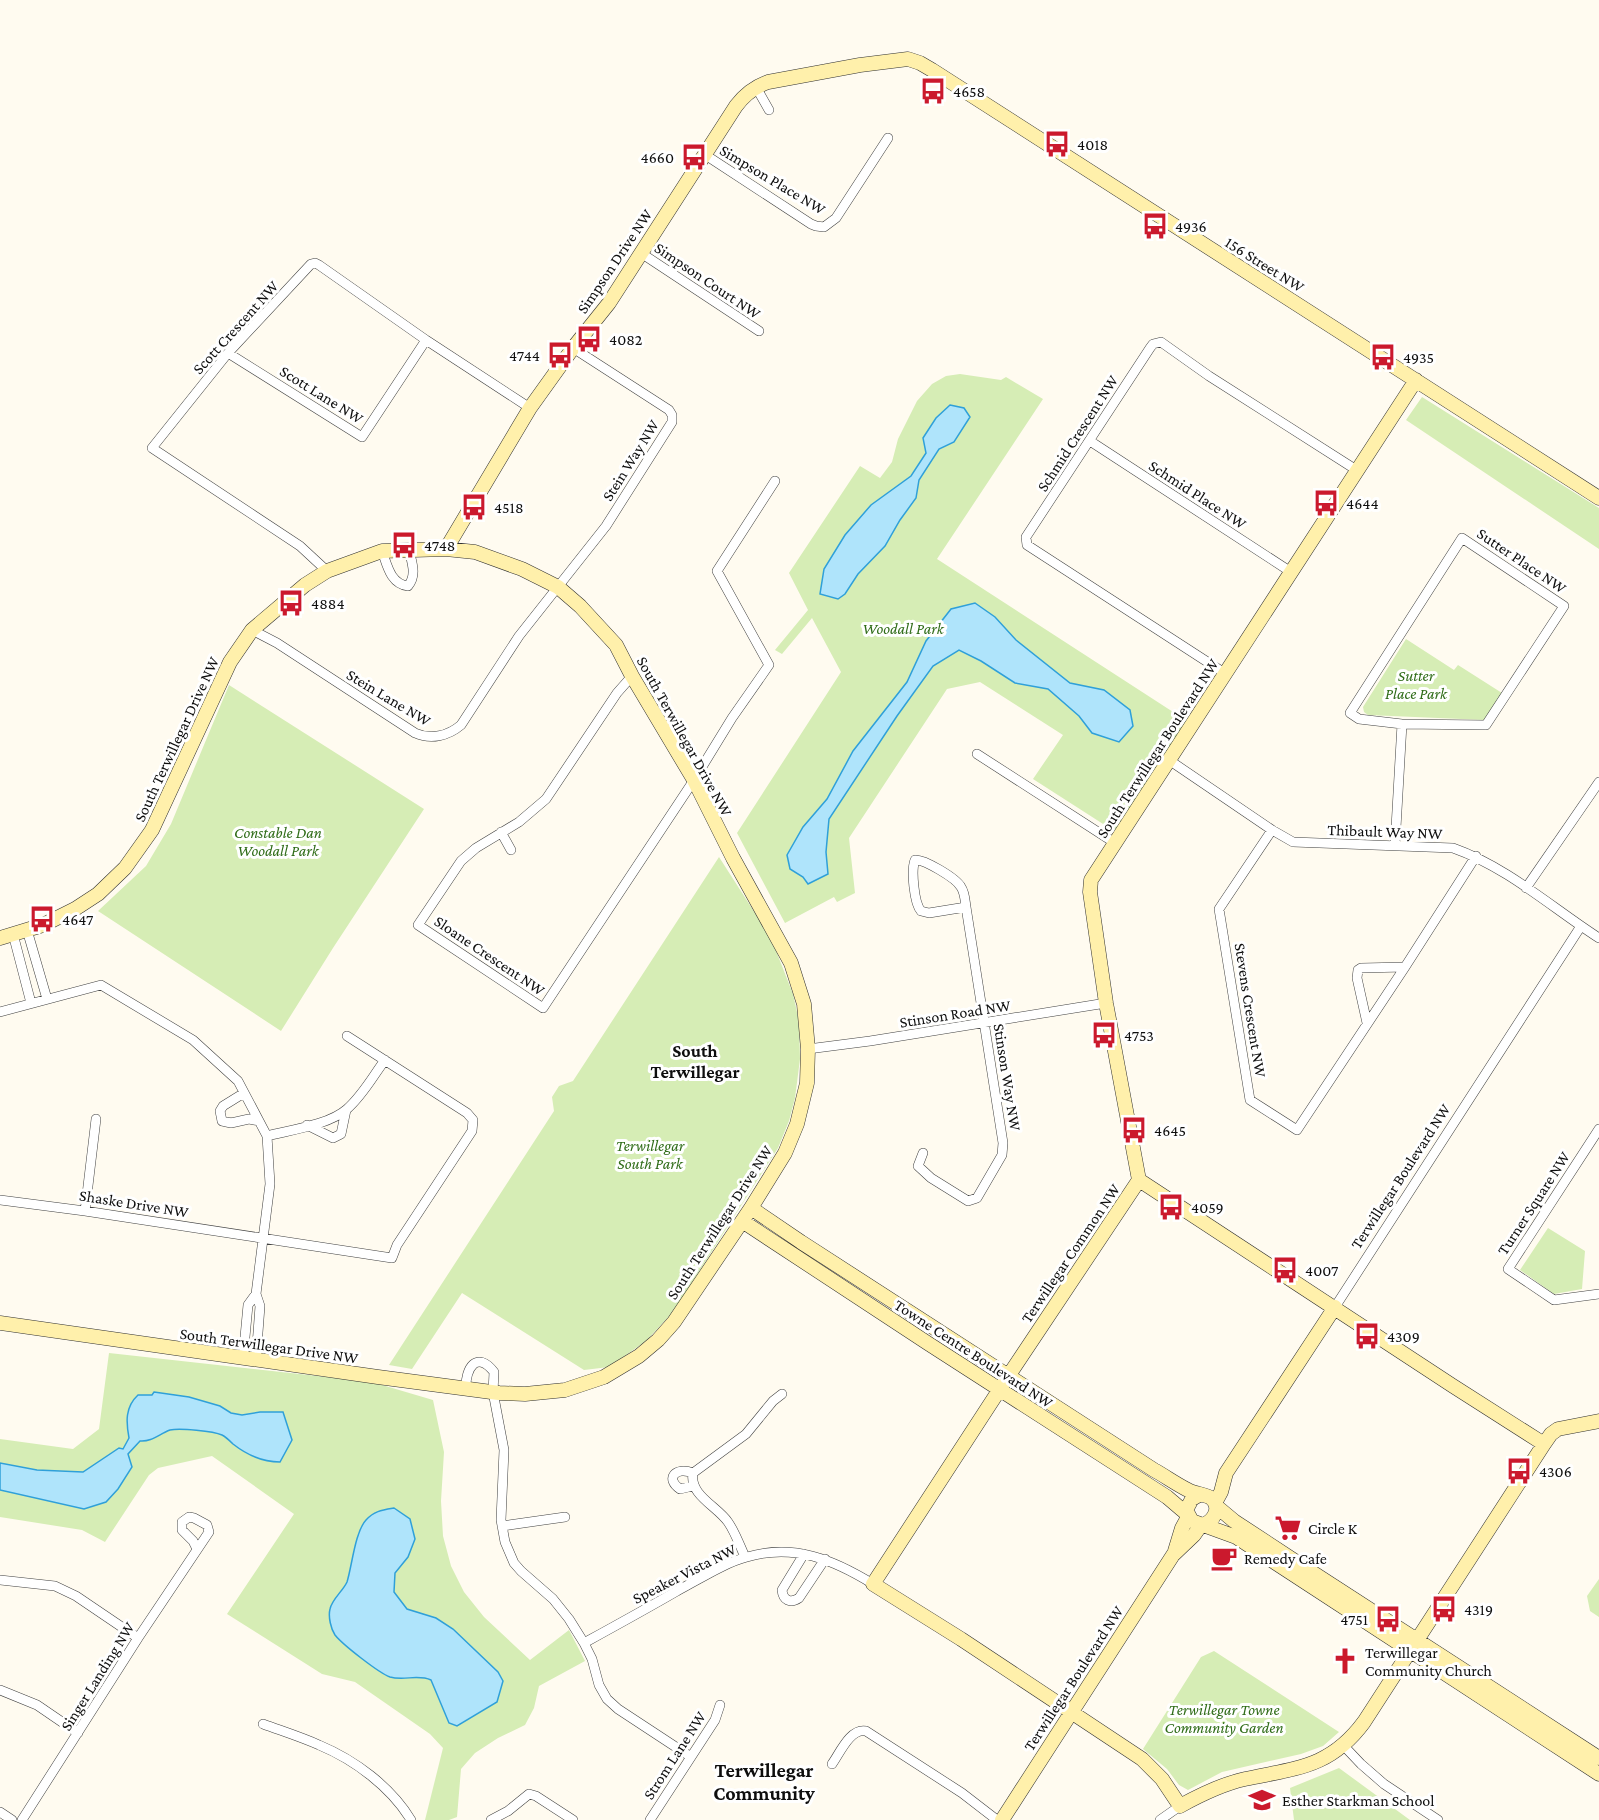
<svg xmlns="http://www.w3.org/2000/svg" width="1599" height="1820" font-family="'Crimson Pro',serif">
<rect width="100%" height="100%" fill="#fffbf0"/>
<path fill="#d6edb5" d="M960 374 1001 380 1006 377 1043 399 937 559 1187 721 1114 831 1033 779 1063 735 980 682 947 689 849 838 855 893 837 902 834 897 785 923 737 833 841 672 812 618 782 654 775 650 808 610 789 573 860 466 880 478 892 462 898 439 917 401 932 384 946 376Z
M1422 397 1599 508V549L1406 420Z
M1406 639 1454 670 1458 665 1502 693 1485 720 1368 715 1364 712 1363 707Z
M229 685 424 809 333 948 281 1031 98 911 146 866 171 824Z
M719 857 771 938 793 994 799 1021 800 1059 795 1098 789 1121 778 1148 673 1312 646 1341 609 1367 584 1370 462 1293 412 1369 389 1365 554 1111 552 1097 559 1086 573 1081Z
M1548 1228 1585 1251 1582 1289 1554 1294 1520 1270Z
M109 1353 372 1382 433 1400 444 1452 441 1501 443 1536 451 1566 464 1592 484 1617 530 1660 569 1630 585 1661 539 1686 534 1708 525 1725 498 1738 475 1753 461 1769 457 1817 449 1820H425L443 1748 430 1734 355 1682 322 1674 227 1614 294 1514 212 1456 158 1468 149 1475 105 1542 82 1530 0 1517V1439L73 1449 99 1429Z
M1599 1579V1617L1590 1611 1587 1596Z
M1214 1651 1339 1732 1323 1746 1301 1754 1222 1772 1188 1790 1179 1785 1167 1769 1143 1749 1201 1657Z
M1339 1768 1410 1820H1294L1290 1788Z"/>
<path fill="#afe4fb" stroke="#2fa0d9" stroke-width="1.5" d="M950 405 964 408 970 417 954 442 939 449 919 480 916 498 900 520 885 546 858 574 845 594 838 599 820 594 824 569 845 535 871 505 911 476 926 453 923 438 936 418Z
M975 603 995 617 1016 640 1070 683 1104 690 1130 710 1133 726 1119 742 1092 733 1079 716 1048 689 1015 683 981 661 959 650 933 666 897 716 829 819 826 852 828 874 808 884 803 877 790 869 787 855 803 827 827 799 853 751 907 682 926 641 951 609Z
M154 1392 189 1397 220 1406 231 1413 242 1415 260 1412H283L292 1440 280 1462C262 1462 247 1455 233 1444 230 1441 226 1437 222 1435 213 1431 180 1428 170 1430 159 1434 152 1442 140 1441L128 1454 132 1467 118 1489 106 1502 84 1509 0 1490V1463L37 1470 83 1472 119 1448 123 1449 129 1438C126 1422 125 1407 138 1395H152Z
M394 1508 410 1519 415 1539 408 1557 395 1573 394 1592 407 1609 436 1618 453 1629 498 1672 503 1681 497 1702 457 1726 449 1723 431 1680C418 1674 404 1681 390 1677 379 1673 343 1645 335 1635 331 1629 328 1617 330 1609 332 1599 343 1591 347 1582 352 1566 355 1532 366 1520 374 1511 382 1510 394 1508Z"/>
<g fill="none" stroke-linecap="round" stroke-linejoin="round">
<g stroke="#414141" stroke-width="10">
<path id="street" d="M756 87 769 110
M704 154 811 224 816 226 824 227 836 218 888 138
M641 253 759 331
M228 353 362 437 426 340
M1090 441 1291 572
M1462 538 1564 606 1486 725 1402 724 1359 719 1350 713Z
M382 551C387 564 390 584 408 586 417 575 412 563 409 550
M327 571 300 546 152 448 228 353 311 264 315 263 319 265 426 340 530 408
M252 630 277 643 415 733C431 740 448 736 461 725L519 636 606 526 672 422V415L669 410 573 348
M1226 674 1027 545 1026 537 1150 348 1153 344 1161 342 1209 376 1358 471
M632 676 617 693 546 799 519 822 476 848 461 861 418 925 543 1008 694 780 732 718 769 665 717 571 775 481
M977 754 1115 843
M1169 760 1272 830 1293 842 1453 848C1507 867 1551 907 1599 938
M1272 830 1219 909 1250 1100 1297 1130 1405 967 1476 856
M501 832 511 850
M1395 845 1402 724
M1526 888 1599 782
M27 930 47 999
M13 934 31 1003
M0 1012 101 985 193 1040 238 1081 267 1136 270 1184 256 1294 260 1306 256 1359
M1367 1023 1357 978 1358 970 1361 968 1405 967
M808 1049 870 1041 1106 1003
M244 1093 223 1106 220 1111 222 1121 231 1123 249 1119 259 1121
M307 1125 333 1138 341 1134 346 1110
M1599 1129 1508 1269 1554 1300 1599 1294
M267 1136C290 1130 329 1125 347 1109 363 1095 373 1076 385 1060
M923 1153 918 1166 931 1178 968 1201 977 1198 1002 1155 1003 1143 966 907C965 901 965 893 961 887 956 878 924 859 915 860 911 870 914 903 921 911L929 913 966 907
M0 1200 85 1211 392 1258 397 1245 472 1131 473 1120 467 1113 347 1036
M85 1211 96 1119
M1335 1307 1581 926
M243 1358 248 1305 256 1294
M466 1389C465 1368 477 1350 494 1372L493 1392 504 1450 501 1520 505 1542 514 1563 521 1571 553 1599 569 1619 584 1643 592 1659 599 1685 607 1699 618 1709 691 1757
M693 1473C675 1466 665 1479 680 1489L693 1486
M502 1526 565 1517
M804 1554 782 1590C783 1600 790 1604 799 1598L825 1559
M745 1557C740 1546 735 1532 728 1522 717 1506 689 1495 693 1473L746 1434 773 1401 782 1394
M0 1580 55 1586 76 1596 138 1638
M584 1643C615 1626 646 1609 677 1591 698 1580 724 1563 747 1557 794 1543 834 1560 873 1584
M0 1690 37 1705 78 1733
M263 1724C282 1731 301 1737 319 1745 355 1760 391 1787 411 1820
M1343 1745 1361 1764 1384 1784 1438 1820
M832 1764C840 1753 850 1728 866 1731L962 1793 997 1820
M0 1812 12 1820
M22 1820 138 1638 209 1532 207 1525 194 1518 189 1517 182 1522V1530L193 1541 197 1549
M491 1820 508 1811 529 1794 536 1796 573 1820
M650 1820 715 1720 720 1705
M1160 1820 1180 1806"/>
</g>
<g stroke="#303030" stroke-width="15">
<path id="secondary" d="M446 549 530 408 573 348 609 303 736 106C745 94 754 87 768 82L860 65 908 59 920 63 932 70 1599 498
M0 938 43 925 75 909 98 894 125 868 152 830 230 662 252 630 305 585 327 571 382 551 446 549 475 552 522 569 558 587 580 606 616 645 632 676 694 780 733 858 791 963 804 1004 808 1049 807 1083 797 1124 785 1153 751 1208 674 1322 658 1340 639 1356 604 1377 565 1390 525 1394 499 1393 378 1377 0 1323
M1139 1180 1453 1386 1544 1444 1364 1722C1330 1768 1296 1768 1245 1779 1222 1784 1200 1795 1180 1806L1162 1779 1142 1759 961 1639 873 1584 1009 1375Z
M1139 1180 1106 1003 1090 892 1091 880 1416 380
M751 1208 801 1242 1154 1470C1165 1476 1176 1484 1188 1490 1195 1494 1205 1494 1211 1498 1222 1507 1214 1521 1203 1525L1192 1521 1186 1510 1192 1499 1199 1495
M742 1221 929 1344 1167 1497 1187 1514
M1544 1444 1551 1434 1558 1429 1599 1421
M1215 1503 1221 1492 1226 1473 1335 1307
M1216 1506 1234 1521 1298 1563 1599 1758
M1203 1525 1236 1537 1599 1774
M1175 1551 1182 1528 1188 1517
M1002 1820 1173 1555 1194 1535 1201 1525"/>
</g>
<use href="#street" stroke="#fff" stroke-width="9"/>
<use href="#secondary" stroke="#fff0ab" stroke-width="14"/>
</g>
<defs>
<g id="bus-bare" transform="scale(2.07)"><path d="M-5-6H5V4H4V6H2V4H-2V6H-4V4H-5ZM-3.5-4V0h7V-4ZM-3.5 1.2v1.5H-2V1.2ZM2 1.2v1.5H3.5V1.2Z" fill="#cb192d" stroke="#fff" stroke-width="2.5" paint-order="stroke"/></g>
<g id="supermarket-bare" transform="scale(2.07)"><path d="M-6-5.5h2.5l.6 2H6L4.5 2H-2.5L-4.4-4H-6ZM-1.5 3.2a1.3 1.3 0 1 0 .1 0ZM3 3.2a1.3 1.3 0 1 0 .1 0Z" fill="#cb192d" stroke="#fff" stroke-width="2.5" paint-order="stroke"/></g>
<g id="cafe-bare" transform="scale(2.07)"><path d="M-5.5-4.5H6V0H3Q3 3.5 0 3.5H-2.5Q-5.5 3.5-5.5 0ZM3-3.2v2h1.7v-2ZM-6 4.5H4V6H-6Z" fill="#cb192d" stroke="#fff" stroke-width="2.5" paint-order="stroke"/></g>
<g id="church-bare" transform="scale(2.07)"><path d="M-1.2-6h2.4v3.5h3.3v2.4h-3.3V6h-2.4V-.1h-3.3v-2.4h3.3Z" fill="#cb192d" stroke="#fff" stroke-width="2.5" paint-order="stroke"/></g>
<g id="school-bare" transform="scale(2.07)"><path d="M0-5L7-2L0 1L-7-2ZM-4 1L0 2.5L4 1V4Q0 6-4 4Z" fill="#cb192d" stroke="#fff" stroke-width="2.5" paint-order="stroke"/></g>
</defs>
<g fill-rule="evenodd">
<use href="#bus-bare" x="933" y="91"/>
<use href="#bus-bare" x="1057" y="144"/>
<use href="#bus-bare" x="694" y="157"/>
<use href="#bus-bare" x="1155" y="226"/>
<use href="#bus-bare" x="589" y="339"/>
<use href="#bus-bare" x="560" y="355"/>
<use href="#bus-bare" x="1383" y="357"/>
<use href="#bus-bare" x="1326" y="503"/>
<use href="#bus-bare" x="474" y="507"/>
<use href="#bus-bare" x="404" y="545"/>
<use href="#bus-bare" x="291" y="603"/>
<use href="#bus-bare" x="42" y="919"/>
<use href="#bus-bare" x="1104" y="1035"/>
<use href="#bus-bare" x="1134" y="1130"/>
<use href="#bus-bare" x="1171" y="1207"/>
<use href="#bus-bare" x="1285" y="1270"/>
<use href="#bus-bare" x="1367" y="1336"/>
<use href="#bus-bare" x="1519" y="1471"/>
<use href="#supermarket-bare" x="1288" y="1528"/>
<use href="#cafe-bare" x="1224" y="1558"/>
<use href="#bus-bare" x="1444" y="1609"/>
<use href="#bus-bare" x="1388" y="1619"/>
<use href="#church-bare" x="1345" y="1661"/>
<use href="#school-bare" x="1262" y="1800"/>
</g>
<g text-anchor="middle" stroke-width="6" stroke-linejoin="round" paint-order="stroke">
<g font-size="16" fill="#0e0e0e" stroke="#fff" text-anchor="start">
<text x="953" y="97">4658</text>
<text x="1077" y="150">4018</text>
<text x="674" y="163" text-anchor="end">4660</text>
<text x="1175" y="232">4936</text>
<text x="609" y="345">4082</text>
<text x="540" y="361" text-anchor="end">4744</text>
<text x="1403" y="363">4935</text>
<text x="1346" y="509">4644</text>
<text x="494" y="513">4518</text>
<text x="424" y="551">4748</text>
<text x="311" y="609">4884</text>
<text x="62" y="925">4647</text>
<text x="1124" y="1041">4753</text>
<text x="1154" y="1136">4645</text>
<text x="1191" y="1213">4059</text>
<text x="1305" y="1276">4007</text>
<text x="1387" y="1342">4309</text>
<text x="1539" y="1477">4306</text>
<text x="1308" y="1534">Circle K</text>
<text x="1244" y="1564">Remedy Cafe</text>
<text x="1464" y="1615">4319</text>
<text x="1368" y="1625" text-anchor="end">4751</text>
<text x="1365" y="1658">Terwillegar<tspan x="1365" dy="18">Community Church</tspan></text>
<text x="1282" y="1806">Esther Starkman School</text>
</g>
<g font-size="16" fill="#0e0e0e" stroke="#fff">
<text transform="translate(773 179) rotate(31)" y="6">Simpson Place NW</text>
<text transform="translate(614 261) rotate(-56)" y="6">Simpson Drive NW</text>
<text transform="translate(1265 264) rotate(32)" y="6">156 Street NW</text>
<text transform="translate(708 280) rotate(34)" y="6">Simpson Court NW</text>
<text transform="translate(235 327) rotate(-48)" y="6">Scott Crescent NW</text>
<text transform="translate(322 394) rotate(32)" y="6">Scott Lane NW</text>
<text transform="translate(1077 433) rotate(-57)" y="6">Schmid Crescent NW</text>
<text transform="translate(630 460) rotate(-58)" y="6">Stein Way NW</text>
<text transform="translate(1198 494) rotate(33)" y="6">Schmid Place NW</text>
<text transform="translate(1522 560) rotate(34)" y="6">Sutter Place NW</text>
<text transform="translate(389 697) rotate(31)" y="6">Stein Lane NW</text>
<text transform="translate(685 736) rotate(61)" y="6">South Terwillegar Drive NW</text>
<text transform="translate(176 739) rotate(-65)" y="6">South Terwillegar Drive NW</text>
<text transform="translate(1157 748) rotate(-57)" y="6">South Terwillegar Boulevard NW</text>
<text transform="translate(1385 831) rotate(2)" y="6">Thibault Way NW</text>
<text transform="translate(490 955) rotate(34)" y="6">Sloane Crescent NW</text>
<text transform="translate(1251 1010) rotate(81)" y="6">Stevens Crescent NW</text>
<text transform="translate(955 1013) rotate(-9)" y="6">Stinson Road NW</text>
<text transform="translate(1008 1077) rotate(81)" y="6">Stinson Way NW</text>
<text transform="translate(1400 1176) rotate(-57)" y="6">Terwillegar Boulevard NW</text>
<text transform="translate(134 1203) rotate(9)" y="6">Shaske Drive NW</text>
<text transform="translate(1533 1203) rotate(-57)" y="6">Turner Square NW</text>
<text transform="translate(719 1222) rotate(-57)" y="6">South Terwillegar Drive NW</text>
<text transform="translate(1070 1253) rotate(-56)" y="6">Terwillegar Common NW</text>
<text transform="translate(269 1345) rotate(8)" y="6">South Terwillegar Drive NW</text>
<text transform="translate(974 1353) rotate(33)" y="6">Towne Centre Boulevard NW</text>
<text transform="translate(684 1573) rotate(-27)" y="6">Speaker Vista NW</text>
<text transform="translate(97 1676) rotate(-58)" y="6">Singer Landing NW</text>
<text transform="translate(1073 1678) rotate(-57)" y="6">Terwillegar Boulevard NW</text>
<text transform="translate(674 1755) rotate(-57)" y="6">Strom Lane NW</text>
</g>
<g font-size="16" font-style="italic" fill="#2f6c18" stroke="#fff">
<text x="903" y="634">Woodall Park</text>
<text x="1416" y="681">Sutter<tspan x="1416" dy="18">Place Park</tspan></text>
<text x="278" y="838">Constable Dan<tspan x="278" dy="18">Woodall Park</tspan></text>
<text x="650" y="1151">Terwillegar<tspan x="650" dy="18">South Park</tspan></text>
<text x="1224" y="1715">Terwillegar Towne<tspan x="1224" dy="18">Community Garden</tspan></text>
</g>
<g font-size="18" font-weight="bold" fill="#0e0e0e" stroke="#fff">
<text x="695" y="1057">South<tspan x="695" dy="21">Terwillegar</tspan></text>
</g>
<g font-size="20" font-weight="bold" fill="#0e0e0e" stroke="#fff">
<text x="764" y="1777">Terwillegar<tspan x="764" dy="23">Community</tspan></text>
</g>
</g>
</svg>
